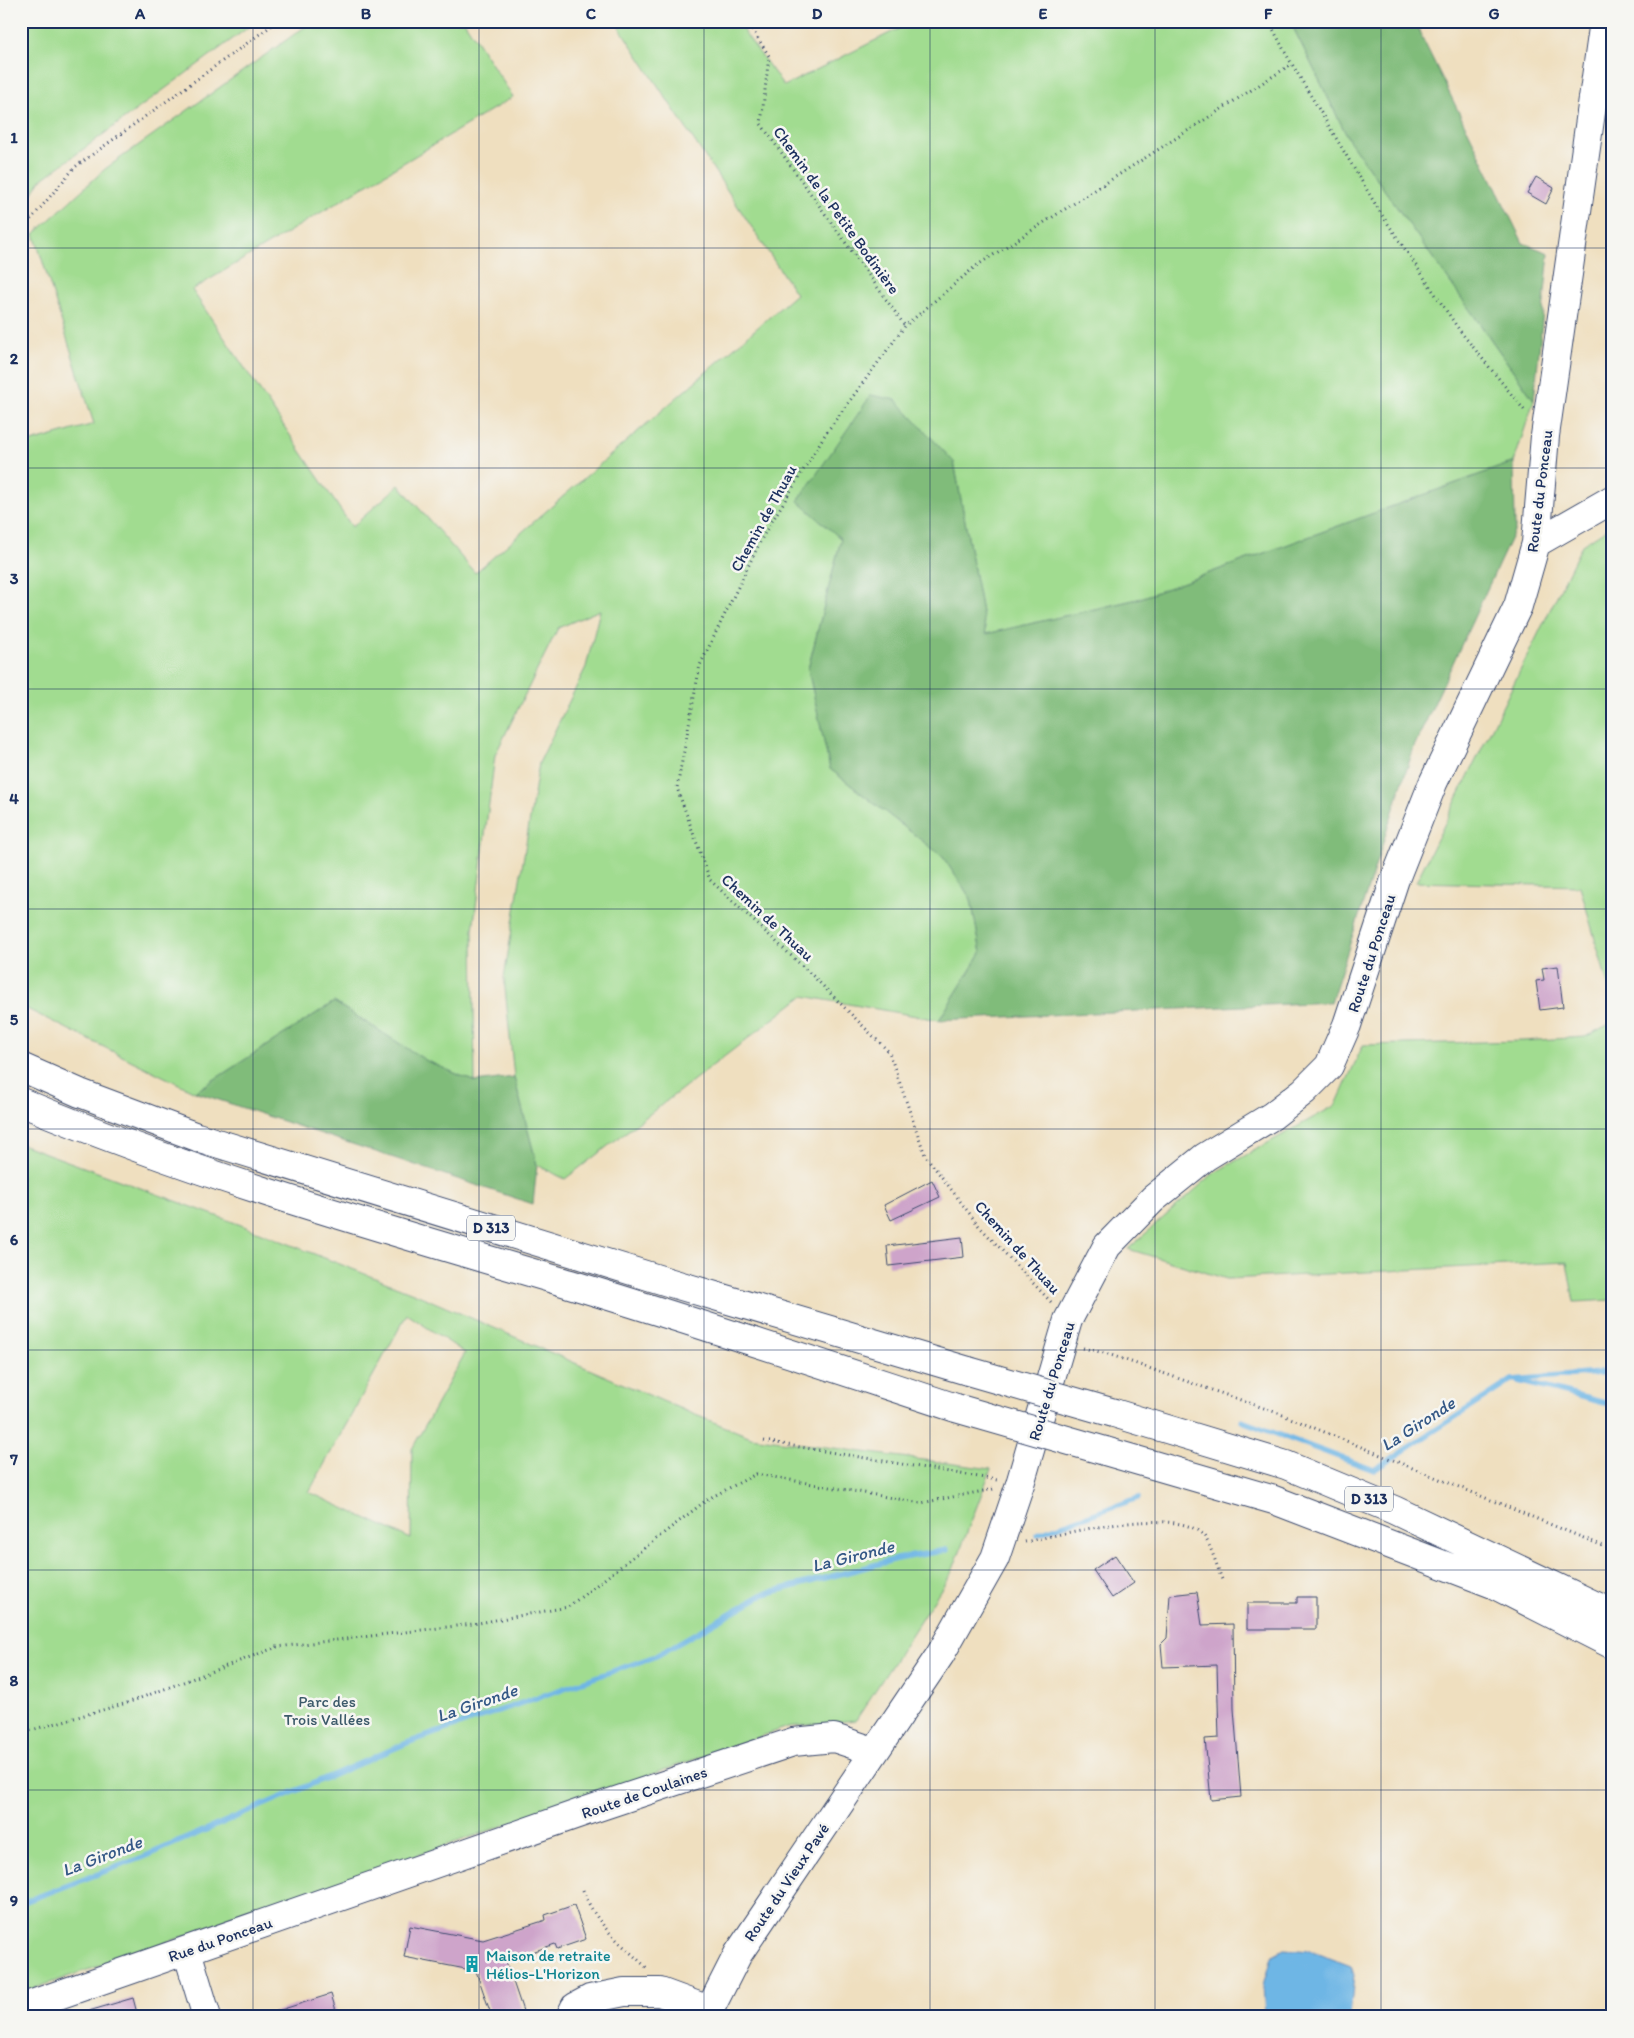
<svg xmlns="http://www.w3.org/2000/svg" width="1634" height="2038" font-family="Itim,sans-serif">
<rect width="100%" height="100%" fill="#f6f6f2"/>
<filter id="ink" filterUnits="userSpaceOnUse"><feTurbulence type="fractalNoise" baseFrequency=".02" numOctaves="2"/><feDisplacementMap in="SourceGraphic" scale="10" xChannelSelector="R" yChannelSelector="G"/><feConvolveMatrix kernelMatrix="1 2 1 2 8 2 1 2 1" color-interpolation-filters="sRGB"/></filter>
<filter id="wash" filterUnits="userSpaceOnUse"><feTurbulence type="fractalNoise" baseFrequency=".0096" numOctaves="4" result="noise"/><feDisplacementMap in="SourceGraphic" scale="20" xChannelSelector="R" yChannelSelector="G"/><feGaussianBlur stdDeviation="1.12" result="paint"/><feColorMatrix in="noise" values="0 0 0 0 0 0 0 0 0 0 0 0 0 0 0 0 0 1.4 0 .05"/><feComposite in="paint" operator="in"/></filter>
<g filter="url(#wash)">
<rect width="100%" height="100%" fill="#efdfbf"/>
<path fill="#a1dc90" stroke="#5e8677" fill-rule="evenodd" d="M21 21H257L40 181 21 213Z
M313 21H464L513 97 192 290 352 527 399 485 475 573 796 294 615 21H736L784 86 914 21H1290L1349 140 1534 400 1514 462 1138 599 986 634 954 462 841 539 808 669 830 769 943 857 971 899 981 953 939 1020 803 996 565 1179 537 1165 514 1077 504 978 539 763 586 667 600 610 558 628 495 755 473 930 475 1082 427 1061 334 1002 195 1092 21 1006V445L94 424 34 234 105 169Z
M1613 525V1003L1580 886 1416 882 1582 545Z
M1613 1022V1300L1574 1302 1567 1262 1227 1279 1128 1249 1214 1173 1336 1105 1363 1045 1523 1041 1585 1037Z
M21 1144 241 1225 418 1295 688 1412 751 1437 991 1469 952 1572 856 1720 788 1727 21 1993ZM407 1314 465 1353 412 1449 411 1539 309 1492Z"/>
<path fill="#80bc7a" stroke="#4e766c" d="M1290 21H1414L1523 243 1549 253 1534 400 1349 140Z
M871 395 896 400 954 462 986 634 1138 599 1514 462 1515 529 1414 747 1331 1002 939 1020 981 953 971 899 943 857 830 769 808 669 841 539 798 501Z
M334 1002 427 1061 475 1082 514 1077 537 1165 533 1204 195 1092Z"/>
<path fill="#6eb6e5" stroke="#4472a2" d="M1284 1949 1311 1951 1351 1966 1354 1975 1350 2017H1265L1263 1985 1271 1956Z"/>
<g fill="none" stroke-linecap="round" stroke-linejoin="round">
<path stroke="#6eb6e5" stroke-width="5.5" d="M1518 1381 1613 1405
M1242 1421 1374 1470 1512 1380 1613 1372
M1037 1534 1138 1498
M21 1903 143 1857 407 1743 656 1656 764 1594 897 1559 947 1550"/>
</g>
<g id="blocks">
<path fill="#cea4ca" d="M1536 177 1554 188 1546 204 1527 193Z
M1558 966 1563 1007 1540 1010 1536 981 1544 980 1542 968Z
M932 1180 940 1197 891 1220 884 1205Z
M962 1237 964 1257 889 1266 887 1246Z
M1115 1555 1134 1583 1112 1598 1093 1570Z
M1197 1592 1202 1625 1233 1624 1234 1709 1241 1797 1211 1800 1205 1739 1219 1738 1217 1665 1163 1667 1161 1644 1167 1638 1170 1595Z
M1297 1597H1316V1629H1247V1603H1297Z
M574 1905 586 1939 557 1949 555 1944 506 1961 525 2017H492L476 1971 404 1957 410 1926 483 1940 546 1920 545 1915Z
M331 1994 338 2017H271V2013Z
M133 1998 138 2017H82V2013Z"/>
</g>
</g>
<g filter="url(#ink)">
<use href="#blocks" fill-opacity="0" stroke="#3b496d" stroke-width="1"/>
<g fill="none" stroke-linecap="round" stroke-linejoin="round">
<g stroke="#3b496d" stroke-width="30">
<path id="minor" d="M1536 543 1613 499
M187 1951 207 2017
M21 2008 586 1811 793 1742 834 1738 873 1751
M570 2017 575 2007 590 1999 624 1992H660L709 2010
M706 2017 738 1954 940 1655 995 1558 1020 1484 1068 1320 1107 1246 1153 1199 1205 1157 1272 1116 1304 1091 1329 1066 1347 1025 1395 879 1433 783 1518 606 1536 543 1545 436 1604 21"/>
</g>
<g stroke="#3b496d" stroke-width="30">
<path id="highway" d="M21 1067 80 1093 197 1137 668 1282 968 1371
M21 1102C199 1177 385 1229 570 1284 700 1323 828 1366 956 1408
M1114 1413 1286 1465 1394 1510 1613 1614
M1105 1451 1274 1500 1493 1584 1613 1645"/>
</g>
<path stroke="#3b496d" stroke-width="3" stroke-dasharray="1 4" stroke-linecap="butt" d="M747 21 769 56 761 124 905 326
M1269 21 1286 54 1380 212 1460 331 1525 411
M21 231 75 167 278 21
M1051 1302 979 1226 925 1155 889 1052 814 977 710 880 677 788 700 665 763 536 826 433 905 326 976 266 1292 64
M1083 1348 1108 1354 1278 1413 1613 1550
M764 1441 997 1480
M1025 1542C1062 1534 1177 1504 1204 1536 1211 1545 1218 1570 1223 1582
M21 1733 127 1703 277 1647 473 1624 568 1607 708 1499 756 1474 921 1503 994 1489
M583 1890C596 1926 621 1943 648 1969"/>
<use href="#minor" stroke="#fff" stroke-width="28"/>
<use href="#highway" stroke="#fff" stroke-width="28"/>
<g stroke="#3b496d" stroke-width="30" stroke-linecap="butt">
<path id="highway-bridge" d="M968 1371 1114 1413
M956 1408 1105 1451"/>
</g>
<use href="#highway-bridge" stroke="#fff" stroke-width="28"/>
</g>
</g>
<path fill="none" stroke="#1b2f5e" stroke-width="1" stroke-opacity="0.55" d="M253 21V2017M479 21V2017M704 21V2017M930 21V2017M1155 21V2017M1381 21V2017M21 248H1613M21 468H1613M21 689H1613M21 909H1613M21 1129H1613M21 1350H1613M21 1570H1613M21 1790H1613"/>
<defs>
<g id="building-bare" transform="scale(1.35)"><path d="M-4-6H4V6H1V3H-1V6H-4ZM-2.5-4.3h1.7v1.8h-1.7ZM.8-4.3h1.7v1.8H.8ZM-2.5-1h1.7V.8h-1.7ZM.8-1h1.7V.8H.8Z" fill="#0f9aa8" stroke="#f6f6f2" stroke-width="2.5" paint-order="stroke"/></g>
</defs>
<g fill-rule="evenodd">
<use href="#building-bare" x="472" y="1964"/>
</g>
<g text-anchor="middle" stroke-width="5" stroke-linejoin="round" paint-order="stroke">
<g fill="#f6f6f2" stroke="#5d6b8a" stroke-width="1">
<rect x="467" y="1215.5" width="48" height="25" rx="4"/>
<rect x="1345" y="1486.5" width="48" height="25" rx="4"/>
</g>
<g font-size="15" font-weight="bold" fill="#1b2f5e">
<text x="491" y="1233">D 313</text>
<text x="1369" y="1504">D 313</text>
</g>
<g font-size="16" fill="#1b2f5e" stroke="#f6f6f2">
<text transform="translate(837 210) rotate(54)" y="6">Chemin de la Petite Bodinière</text>
<text transform="translate(1539 491) rotate(-83)" y="6">Route du Ponceau</text>
<text transform="translate(763 518) rotate(-61)" y="6">Chemin de Thuau</text>
<text transform="translate(768 917) rotate(43)" y="6">Chemin de Thuau</text>
<text transform="translate(1371 953) rotate(-72)" y="6">Route du Ponceau</text>
<text transform="translate(1018 1247) rotate(48)" y="6">Chemin de Thuau</text>
<text transform="translate(1051 1381) rotate(-73)" y="6">Route du Ponceau</text>
<text transform="translate(644 1792) rotate(-19)" y="6">Route de Coulaines</text>
<text transform="translate(786 1882) rotate(-56)" y="6">Route du Vieux Pavé</text>
<text transform="translate(220 1939) rotate(-19)" y="6">Rue du Ponceau</text>
</g>
<g font-size="16" fill="#3c5a6a" stroke="#f6f6f2">
<text x="327" y="1707">Parc des<tspan x="327" dy="18">Trois Vallées</tspan></text>
</g>
<g font-size="16" fill="#0d838f" stroke="#f6f6f2" text-anchor="start">
<text x="486" y="1961">Maison de retraite<tspan x="486" dy="18">Hélios-L'Horizon</tspan></text>
</g>
<g font-size="18" font-style="italic" fill="#345886" stroke="#f6f6f2">
<text transform="translate(1418 1424) rotate(-33)" y="6">La Gironde</text>
<text transform="translate(853 1556) rotate(-14)" y="6">La Gironde</text>
<text transform="translate(477 1703) rotate(-19)" y="6">La Gironde</text>
<text transform="translate(102 1856) rotate(-21)" y="6">La Gironde</text>
</g>
</g>
<rect width="1634" height="2038" fill="none" stroke="#f6f6f2" stroke-width="55"/>
<rect x="28" y="28" width="1578" height="1982" fill="none" stroke="#1b2f5e" stroke-width="2"/>
<g font-size="16" text-anchor="middle" font-weight="bold" fill="#1b2f5e">
<text x="140" y="19">A</text>
<text x="366" y="19">B</text>
<text x="591" y="19">C</text>
<text x="817" y="19">D</text>
<text x="1043" y="19">E</text>
<text x="1268" y="19">F</text>
<text x="1494" y="19">G</text>
<text x="14" y="143">1</text>
<text x="14" y="364">2</text>
<text x="14" y="584">3</text>
<text x="14" y="804">4</text>
<text x="14" y="1025">5</text>
<text x="14" y="1245">6</text>
<text x="14" y="1465">7</text>
<text x="14" y="1686">8</text>
<text x="14" y="1906">9</text>
</g>
</svg>
